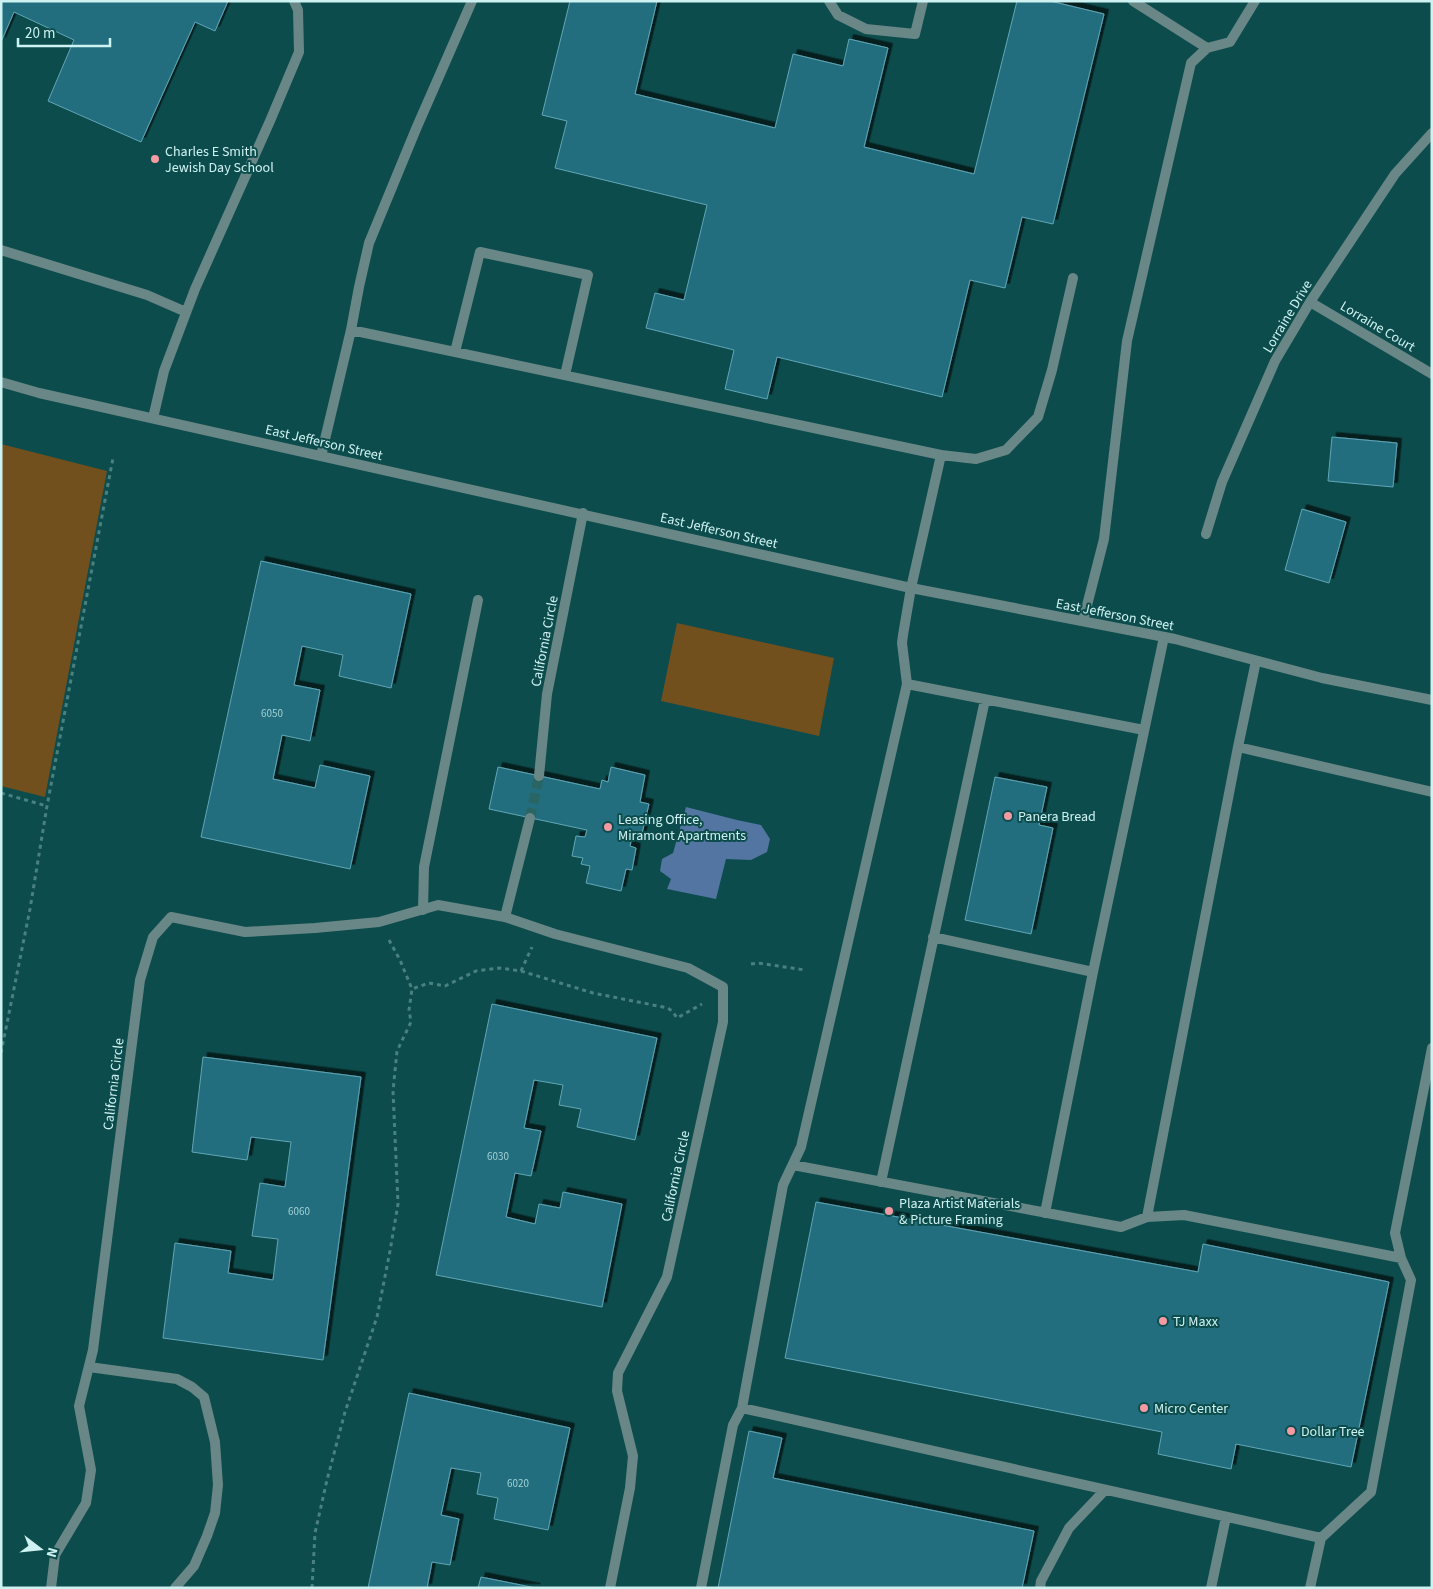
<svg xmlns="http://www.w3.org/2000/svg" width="1433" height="1589" font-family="'Source Sans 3',sans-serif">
<defs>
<filter id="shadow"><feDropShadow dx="4.5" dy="-4.5" stdDeviation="0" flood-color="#0009"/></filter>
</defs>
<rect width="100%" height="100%" fill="#0d4c4c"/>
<path fill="#71501e" d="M1 444 107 471 45 797 1 786Z
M677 623 834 658 819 736 661 701Z"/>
<path fill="#5275a1" d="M686 807 737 820 761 825 770 839 767 852 751 860 726 859 716 899 667 889 671 879 660 871 662 859 673 853Z"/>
<path fill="#236e7e" stroke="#60a6b7" filter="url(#shadow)" d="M1 1H228L215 31 195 22 141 142 48 101 74 40 14 12 1 42Z
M570 1H657L635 94 775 128 793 54 843 66 849 39 888 48 864 147 974 174 1017 1H1050L1104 14 1053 224 1022 217 1005 288 970 280 942 397 777 357 767 399 725 389 734 350 646 328 655 293 684 300 707 205 555 168 567 121 542 115Z
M1332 437 1397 443 1393 487 1328 481Z
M1302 509 1346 522 1329 583 1285 570Z
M261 561 411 594 391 688 339 676 343 655 302 646 294 685 320 690 310 741 282 735 273 779 315 788 320 765 370 776 350 869 201 837Z
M498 767 600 789 602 780 608 782 611 767 645 775 640 802 649 804 641 838 632 837 630 846 636 848 632 870 626 869 621 891 586 883 590 866 581 864 583 858 572 856 576 836 585 837 587 830 489 809Z
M995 777 1047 787 1039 825 1053 828 1031 934 965 920Z
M492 1004 657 1038 635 1140 577 1127 581 1109 559 1105 563 1085 534 1080 524 1128 541 1131 531 1176 515 1173 506 1217 535 1224 539 1204 560 1208 563 1192 622 1204 602 1307 436 1275Z
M203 1057 361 1077 323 1360 163 1338 175 1243 231 1251 228 1273 273 1280 278 1239 252 1236 260 1183 285 1187 291 1142 251 1137 247 1160 192 1152Z
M816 1202 1198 1272 1203 1244 1389 1282 1351 1467 1236 1444 1231 1469 1158 1454 1162 1432 785 1358Z
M409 1393 570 1428 548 1530 494 1519 498 1498 477 1494 481 1473 451 1468 441 1515 459 1519 450 1565 432 1562 427 1588H368Z
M749 1431 782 1438 773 1478 1034 1531 1022 1588H718Z
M481 1577 536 1588H478Z"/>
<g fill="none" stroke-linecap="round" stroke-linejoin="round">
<path stroke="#2a6565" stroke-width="10" stroke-dasharray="10 5" stroke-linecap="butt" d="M530 818 539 776"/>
<path stroke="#4a8180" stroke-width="3" stroke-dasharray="4 4" stroke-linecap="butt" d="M1 793 47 806
M389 940 400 960 412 989
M751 964 758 963 805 970
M521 971 532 947
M1 1053 30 909 47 806 113 458
M312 1588 315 1533 327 1480 345 1412 377 1317 390 1251 398 1204 393 1091 397 1051 411 1022 409 1010 412 989 429 983 445 986 476 971 500 968 521 971 593 993 668 1008 673 1012 677 1018 702 1004"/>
<path stroke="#698786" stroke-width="10" d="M829 1 838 15 866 29 915 34 923 1
M1133 1 1207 48
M1 250 147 295 186 312
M351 330 359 287 369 243 416 129 472 1
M455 352 480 252 588 275 565 375
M153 418 164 371 195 289 270 121 299 52 298 10 294 1
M321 456 351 330 941 455
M1083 621 1104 539 1127 341 1191 63 1207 48 1230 42 1255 1
M907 684 1144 730
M1238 747 1432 792
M423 910 424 867 478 600
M933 937 1093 972
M793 1165 1121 1227 1147 1217 1184 1215 1401 1258
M881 1182 985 700
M1045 1213 1093 972 1164 637
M1147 1217 1238 747 1256 661
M89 1367 177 1379 192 1387 204 1397 215 1442 218 1485 215 1513 207 1536 194 1566 175 1588
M742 1408 1321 1538
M701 1588 733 1425 742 1408 783 1185 801 1147 907 684 902 643 903 635 911 588 941 455 976 459 1006 450 1038 417 1052 370 1073 278
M1040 1588 1041 1581 1069 1528 1105 1490
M1211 1588 1226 1517
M1310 1588 1321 1538 1371 1492 1411 1280 1401 1258 1395 1233 1432 1048"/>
<path stroke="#698786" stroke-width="10" d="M1310 302 1432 374
M1206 534 1222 482 1275 361 1310 302 1395 174 1432 133
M539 776 547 694 583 513
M505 917 530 818
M51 1588 55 1555 86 1503 91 1470 79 1406 93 1350 140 980 153 937 171 917 245 932 315 928 379 922 438 905 505 917 555 934 688 968 723 987V1022L667 1277 618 1373 617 1391 633 1456 630 1488 610 1588"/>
<path stroke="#698786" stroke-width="10" d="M1 382 39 393 911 588 1175 639 1322 678 1432 700"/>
</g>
<g fill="#f49aa2" stroke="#0d4c4c" stroke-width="2">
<circle cx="155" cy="159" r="5"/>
<circle cx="1008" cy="816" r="5"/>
<circle cx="608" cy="827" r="5"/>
<circle cx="889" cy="1211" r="5"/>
<circle cx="1163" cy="1321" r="5"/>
<circle cx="1144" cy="1408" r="5"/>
<circle cx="1291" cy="1431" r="5"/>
</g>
<g text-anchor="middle" stroke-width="4" stroke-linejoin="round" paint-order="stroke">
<g font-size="11" fill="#a3d1d4">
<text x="272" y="717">6050</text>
<text x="498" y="1160">6030</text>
<text x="299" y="1215">6060</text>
<text x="518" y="1487">6020</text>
</g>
<g font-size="14" fill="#cef2f1" stroke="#0d4c4c" text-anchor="start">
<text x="165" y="156">Charles E Smith<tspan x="165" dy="16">Jewish Day School</tspan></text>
<text x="1018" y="821">Panera Bread</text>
<text x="618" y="824">Leasing Office,<tspan x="618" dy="16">Miramont Apartments</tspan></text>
<text x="899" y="1208">Plaza Artist Materials<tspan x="899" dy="16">&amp; Picture Framing</tspan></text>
<text x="1173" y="1326">TJ Maxx</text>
<text x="1154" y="1413">Micro Center</text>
<text x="1301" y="1436">Dollar Tree</text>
</g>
<g font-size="14" fill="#cef2f1" stroke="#0d4c4c">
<text transform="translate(1287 316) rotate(-59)" y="5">Lorraine Drive</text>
<text transform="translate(1378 326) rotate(31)" y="5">Lorraine Court</text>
<text transform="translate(324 442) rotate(13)" y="5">East Jefferson Street</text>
<text transform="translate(719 530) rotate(13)" y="5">East Jefferson Street</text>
<text transform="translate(1115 614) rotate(11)" y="5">East Jefferson Street</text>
<text transform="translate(544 641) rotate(-79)" y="5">California Circle</text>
<text transform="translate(113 1084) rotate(-83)" y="5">California Circle</text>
<text transform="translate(675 1176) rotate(-78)" y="5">California Circle</text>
</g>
</g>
<rect width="1433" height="1589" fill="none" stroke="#cef2f1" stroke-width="5"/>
<g transform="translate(40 1549) rotate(106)" stroke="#0d4c4c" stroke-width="4" paint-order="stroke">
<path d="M0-4L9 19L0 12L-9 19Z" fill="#cef2f1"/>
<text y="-8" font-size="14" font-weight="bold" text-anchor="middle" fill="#cef2f1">N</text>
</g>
<path d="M18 38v8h92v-8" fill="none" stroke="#cef2f1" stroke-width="2.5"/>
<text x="25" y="38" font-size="15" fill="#cef2f1" stroke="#0d4c4c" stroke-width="4" paint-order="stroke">20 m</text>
</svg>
